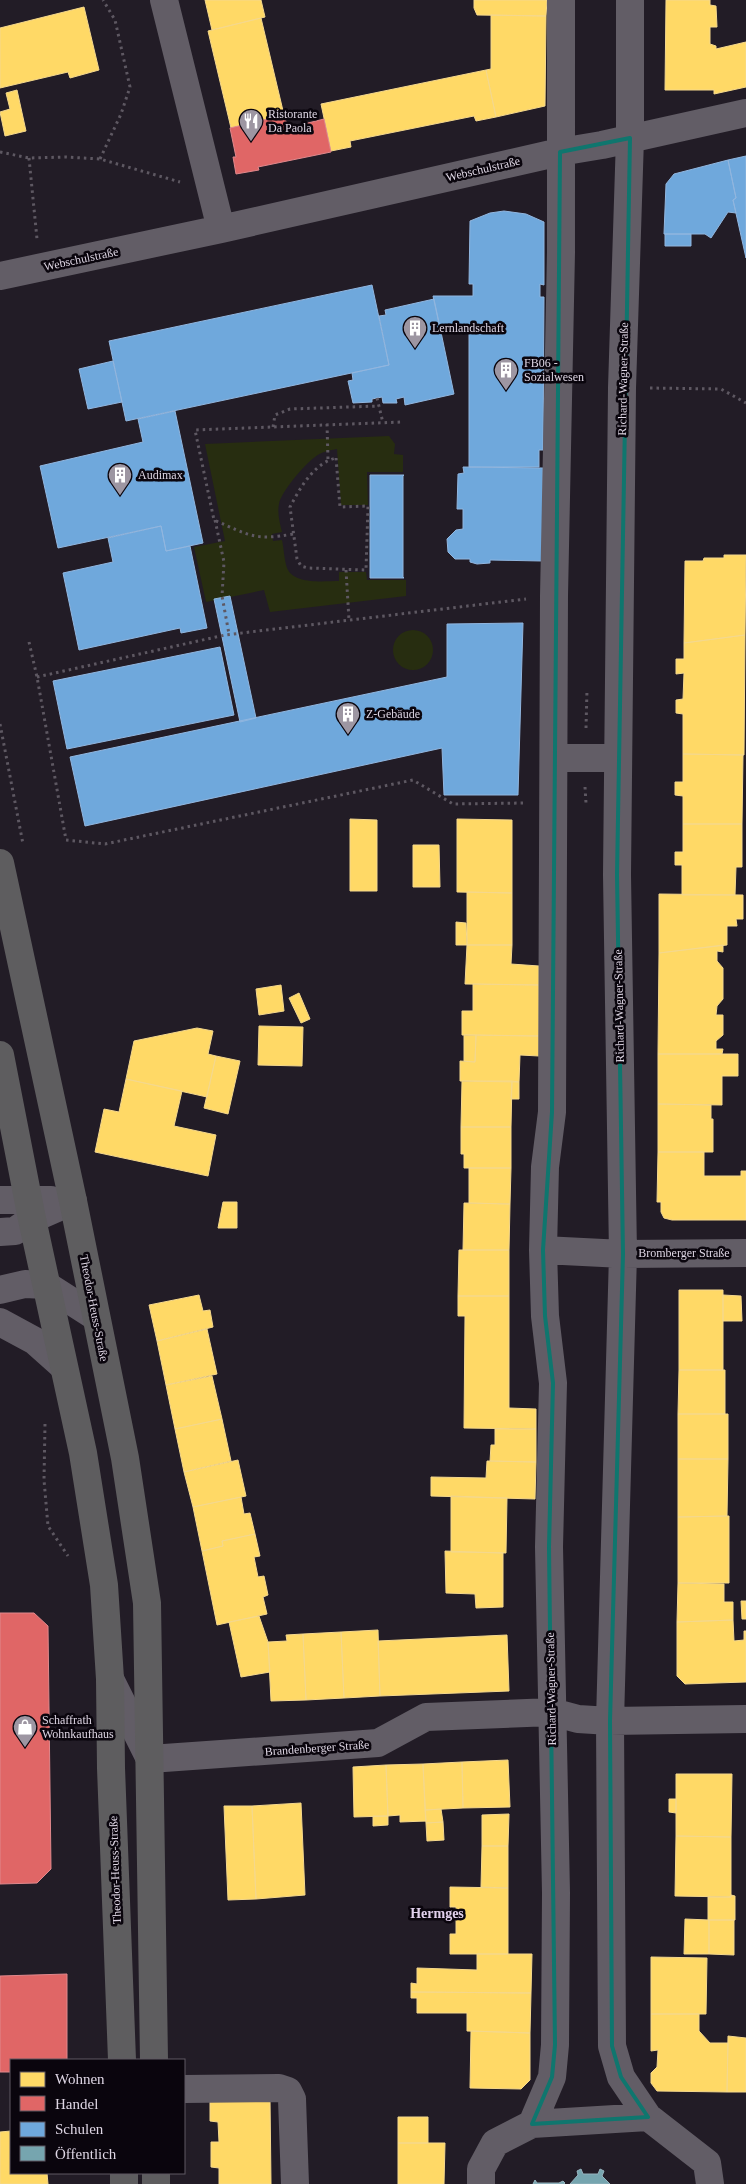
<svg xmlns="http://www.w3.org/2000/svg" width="746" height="2184" font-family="'Times New Roman',serif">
<rect width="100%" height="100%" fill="#221c26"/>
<path fill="#272d10" d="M389 436 395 444 394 454 403 455V472H367L368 505H341L337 449C330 450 321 452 315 457 304 465 281 492 279 504 277 513 280 524 282 532L272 534 273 541 282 540C284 549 284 559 287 568 294 585 324 581 339 581V572H366L367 580H406V596L270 612 264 590 206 602 194 547 225 541 205 444Z
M393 650a20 20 0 1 1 40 0a20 20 0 1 1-40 0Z"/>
<path fill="#ffd966" stroke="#f5d88c" d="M205 0H261L265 17 212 30Z
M474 0H547L546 16 477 15 474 8Z
M666 0H710V5L716 6 717 27H710V44L716 46V49L746 42V87L714 94V90H665Z
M84 7 99 70 70 78 68 72 0 88V28Z
M491 15 546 16 545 106 496 117 486 70 491 69Z
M261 18 284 115 231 128 208 31Z
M486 70 496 117 476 121 474 116 350 141 351 147 331 151 321 104Z
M17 90 26 131 5 136 0 112 10 109 6 93Z
M724 555H746L745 635 684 643 685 561H703L704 558H724Z
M745 635 744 755 683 754V714L676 713V700L683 699 684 673 676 674V659H684V643Z
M683 754 743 755 742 824H683V796L675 795V782H683Z
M350 819 377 820V891H350Z
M457 819 512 820V893L457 892Z
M683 824H742V867H736L735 895H682V865H675V852H683Z
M413 845H439L440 887H413Z
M467 892 512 893V945H467Z
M659 894 743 895V919H736L737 926H727V945L659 953Z
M456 922 466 923 467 945H456Z
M467 945H512L511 964 539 966V985L465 984Z
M723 945V952L717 951V961L723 968V999L717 1006 716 1015H723V1035L716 1041V1049H723L722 1054H658L659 953Z
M473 984 539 985V1036L462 1035V1011H473Z
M281 985 284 1011 259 1015 256 989Z
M299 993 310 1019 301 1023 289 998Z
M259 1026 303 1027 302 1066 258 1065Z
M197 1028 213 1031 208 1054 216 1056 207 1097 126 1079 134 1041Z
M464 1035H476L475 1062 464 1061Z
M476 1035 539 1036V1056L520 1055 519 1082 460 1081V1061L475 1062Z
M658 1054H738V1076H722V1105L658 1104Z
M216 1056 240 1061 228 1114 204 1108Z
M126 1079 182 1091 174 1126 216 1135 208 1176 95 1152 104 1109 119 1112Z
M462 1081H512L511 1127H461Z
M512 1081 519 1082V1099H511Z
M658 1104 711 1105V1119H713V1152H658Z
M461 1127H511V1168H464V1154H461Z
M658 1152H704V1176H741V1171H746V1220H672L664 1218 661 1212V1202H657Z
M469 1168H511L510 1204 469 1203Z
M223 1202H237V1228H218Z
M464 1203 510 1204 509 1250H463Z
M459 1250H509V1296H458Z
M679 1290H723V1370H679Z
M199 1295 203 1311 210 1310 213 1327 157 1341 149 1305Z
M723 1295 741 1296 742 1321H723Z
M458 1296H509V1408L536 1409V1429L464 1428 465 1316H458Z
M207 1329 217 1374 166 1385 157 1341Z
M679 1370H725V1414H678Z
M212 1376 222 1419 175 1429 166 1385Z
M678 1414H728V1459H678Z
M222 1419 231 1461 184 1472 175 1429Z
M495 1429H536V1462L490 1461 491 1445H495Z
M678 1459H728L727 1516 678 1517Z
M238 1460 246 1496 193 1507 184 1472Z
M487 1461 536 1462 535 1499 431 1496V1477L486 1478Z
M451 1496 507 1498 506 1553 451 1552Z
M241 1497 244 1514 250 1513 255 1534 222 1541 223 1546 202 1551 193 1507Z
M729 1516V1583H678V1517Z
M255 1534 260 1556 254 1557 258 1577 264 1576 268 1595 263 1597 267 1614 217 1625 202 1551 223 1546 222 1541Z
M445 1551 503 1553V1607L476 1608 475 1594 446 1593Z
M678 1583 724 1584V1602H733V1620L677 1622Z
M741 1601H746V1619H742Z
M259 1616 268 1642 270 1672 241 1677 229 1622Z
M733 1620 734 1641 744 1640V1631H746V1682L685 1684 677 1676V1622Z
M378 1630 380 1696 344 1698 341 1632Z
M341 1632 344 1698 306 1700 303 1634Z
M303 1634 306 1700 271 1701 268 1642 287 1641 286 1635Z
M507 1635 509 1691 380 1696 378 1641Z
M508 1760 510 1807 463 1808 462 1762Z
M462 1762 463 1808 425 1810 423 1764Z
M423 1764 426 1821 400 1822V1815L388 1816 386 1765Z
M386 1765 388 1816 354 1817 353 1767Z
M676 1774H732L731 1837 676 1836Z
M669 1799H676V1813L669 1812Z
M301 1803 305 1895 256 1899 252 1806Z
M224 1806H252L256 1899 228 1900Z
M441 1809 443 1822 426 1823 425 1810Z
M509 1814 508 1846H482V1815Z
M373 1816H388V1825L373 1826Z
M443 1822 444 1840 427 1841 426 1823Z
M676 1836 731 1837V1897L675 1896Z
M482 1846H508V1888L481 1887Z
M450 1887 508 1888V1954H450V1934H456V1907H450Z
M731 1895 735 1896V1920H708V1897H731Z
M685 1919 709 1920V1954H684Z
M709 1920H734V1955L709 1954Z
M477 1954H532L531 1993 411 1992V1983L417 1984V1968L477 1970Z
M651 1957 707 1958 706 2014H651Z
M411 1992 531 1993 530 2033 467 2031V2013H417V1998H411Z
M651 2014H699V2031L710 2043H728L727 2092 657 2091 651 2083V2073L657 2067 658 2050 651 2051Z
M471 2031 530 2033V2080L521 2089 470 2088Z
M728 2036 746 2038V2092H727Z
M270 2099 271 2184H219V2168L211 2167V2142H219L218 2122 210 2121V2100Z
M398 2117H428V2143H398Z
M11 2131V2173H47L48 2184H0V2132Z
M398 2143H445L444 2184H398Z"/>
<path fill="#e06666" stroke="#e0888c" d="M284 115 288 128 324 119 331 152 258 167 259 170 236 174 233 157H236L230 128Z
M0 1613H34L48 1626 51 1869 37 1883 0 1884Z
M67 1974V2060H11V2072H0V1976Z"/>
<path fill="#6fa8dc" stroke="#91b6df" d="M746 156V258L733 200 736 198 728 160Z
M728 160 736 198 733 200 736 213 728 212 711 238 705 234H664L666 184 674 174Z
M504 211 526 214 544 222V285L540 284V297H544L543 450H539V467H469V333H441L433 296H473V284H469L470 221 490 213Z
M665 234H691V246H665Z
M372 285 389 365 126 421 109 341Z
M434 299 454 394 405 405 404 397 396 399 397 403H383L382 397 372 399V402L353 403 348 381 353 380 352 373 389 365 379 316 386 315 385 310Z
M113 361 122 402 88 409 79 369Z
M175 411 203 543 166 551 161 526 58 548 40 466 143 442 138 419Z
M463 467 543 468 542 561 490 560V563L477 564 470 562V559H455L448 552 447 539 456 530 463 529V509H457L458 474 464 473Z
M370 475H404L403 476V577L404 578H370Z
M161 526 166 551 190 546 207 628 181 633 180 628 79 650 63 573 113 562 108 538Z
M230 596 256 718 240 722 214 599Z
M523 623 518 795H444L442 748 85 826 70 757 447 677V624Z
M220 647 234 715 67 749 53 681Z"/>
<path fill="#76a5af" stroke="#96b4bf" d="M581 2169 583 2174H598L600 2169 604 2171 602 2176 610 2184H570L578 2175 577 2171Z
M535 2180 537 2183H559L563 2181 565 2183 564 2184H533Z"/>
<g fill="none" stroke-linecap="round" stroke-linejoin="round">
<path stroke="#5e5862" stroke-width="3" stroke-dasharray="2.5 4" stroke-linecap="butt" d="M0 152 29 158 66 157 100 159 180 182
M29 158 37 239
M100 159 121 114 130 87 115 20 103 0
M650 388 721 389 746 403
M377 398 383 423
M327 424 328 460
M273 427 275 415 290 409 379 406
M336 458 340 507 368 506 366 570 308 568 301 566 297 559 290 507C300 488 314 463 336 458Z
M215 520 224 562 222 596 229 634
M293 534C254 541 249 535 214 520L195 430 402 422
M346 570 349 620
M29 642 37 677 66 840 105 844 413 780 453 804 523 803
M37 677 225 635 526 599
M0 724 23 844
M586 728 587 690
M585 787 586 803
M45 1424 44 1480 48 1526 68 1556"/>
<path stroke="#625d66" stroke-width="28" d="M164 0 221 229
M630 0V138L622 388 617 875 623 1254 610 1721 612 2046 621 2077 648 2117 707 2163 710 2184
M0 276 221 229 560 152 602 145 746 113
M554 758H618
M0 1200H51
M0 1232 15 1231 32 1219 73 1201
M543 1250 623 1254 746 1253
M0 1290 25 1284 46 1285 96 1317
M0 1322 35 1341 63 1366
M110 1679 150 1759 378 1743 426 1717 552 1712 578 1719 610 1721 746 1719
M184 2089 279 2088 288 2091 292 2099 295 2184
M532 2124 552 2077 555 2045 556 1893 549 1547 553 1383 545 1316 543 1250 545 1167 552 1112 554 596 561 252V0
M481 2184V2169L495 2143 532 2124 648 2117"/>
<path stroke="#5e5d5f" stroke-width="28" d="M0 863 73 1201 125 1458 147 1603 154 2060
M0 1055 32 1219 83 1453 104 1585 110 1679 111 1768 122 2060
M124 2173V2184
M156 2173V2184"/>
</g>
<path fill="none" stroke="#0f766e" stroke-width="4" stroke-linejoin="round" d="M630 138 617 875 623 1254 610 1721 612 2046 621 2077 648 2117 532 2124 552 2077 555 2045 549 1547 553 1383 545 1316 543 1250 552 1112 560 152Z"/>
<defs>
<g id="restaurant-pin" transform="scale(1.25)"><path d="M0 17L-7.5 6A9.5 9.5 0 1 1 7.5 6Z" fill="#9d96a2" stroke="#0a050d"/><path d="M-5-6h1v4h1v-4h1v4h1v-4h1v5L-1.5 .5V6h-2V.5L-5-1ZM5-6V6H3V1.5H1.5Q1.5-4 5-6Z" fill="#fff"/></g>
<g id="building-pin" transform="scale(1.25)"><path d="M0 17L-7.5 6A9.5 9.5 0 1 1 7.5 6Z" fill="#9d96a2" stroke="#0a050d"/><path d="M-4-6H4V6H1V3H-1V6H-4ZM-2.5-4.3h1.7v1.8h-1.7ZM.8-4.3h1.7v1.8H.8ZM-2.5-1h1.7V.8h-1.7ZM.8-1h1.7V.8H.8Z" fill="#fff"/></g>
<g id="shop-pin" transform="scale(1.25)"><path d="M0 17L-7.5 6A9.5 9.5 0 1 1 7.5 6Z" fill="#9d96a2" stroke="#0a050d"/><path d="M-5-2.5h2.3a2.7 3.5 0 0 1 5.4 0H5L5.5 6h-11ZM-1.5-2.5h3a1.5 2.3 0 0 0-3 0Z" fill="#fff"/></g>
</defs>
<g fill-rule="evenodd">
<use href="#restaurant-pin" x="251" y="121"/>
<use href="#building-pin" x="415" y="328"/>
<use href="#building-pin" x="506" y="370"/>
<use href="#building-pin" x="120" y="475"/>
<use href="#building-pin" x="348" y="714"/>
<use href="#shop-pin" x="25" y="1727"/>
</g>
<g text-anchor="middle" stroke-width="5" stroke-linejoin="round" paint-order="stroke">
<g font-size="12" fill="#dfd7e5" stroke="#0a050d" text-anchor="start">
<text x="268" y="118">Ristorante<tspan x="268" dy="14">Da Paola</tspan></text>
<text x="432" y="332">Lernlandschaft</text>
<text x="524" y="367">FB06 -<tspan x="524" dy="14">Sozialwesen</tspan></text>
<text x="138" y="479">Audimax</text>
<text x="366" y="718">Z-Gebäude</text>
<text x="42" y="1724">Schaffrath<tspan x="42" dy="14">Wohnkaufhaus</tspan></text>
</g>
<g font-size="12" fill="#dfd7e5" stroke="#0a050d">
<text transform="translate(483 169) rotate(-13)" y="4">Webschulstraße</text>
<text transform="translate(81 259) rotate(-12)" y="4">Webschulstraße</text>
<text transform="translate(623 379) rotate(-89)" y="4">Richard-Wagner-Straße</text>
<text transform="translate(619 1006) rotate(-91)" y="4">Richard-Wagner-Straße</text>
<text x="684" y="1257">Bromberger Straße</text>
<text transform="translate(94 1308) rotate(79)" y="4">Theodor-Heuss-Straße</text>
<text transform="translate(551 1689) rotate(-91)" y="4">Richard-Wagner-Straße</text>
<text transform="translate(317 1748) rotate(-4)" y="4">Brandenberger Straße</text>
<text transform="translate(115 1870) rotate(-92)" y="4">Theodor-Heuss-Straße</text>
</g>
<g font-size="14" font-weight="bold" fill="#e1d0ec" stroke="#0a050d">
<text x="437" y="1918">Hermges</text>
</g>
</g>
<rect x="10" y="2059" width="175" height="115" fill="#0a050d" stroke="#5f5963"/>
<rect x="20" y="2072" width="25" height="15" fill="#ffd966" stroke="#5f5963"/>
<text x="55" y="2084" font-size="15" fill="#dfd7e5">Wohnen</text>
<rect x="20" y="2096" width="25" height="15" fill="#e06666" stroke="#5f5963"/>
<text x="55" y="2109" font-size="15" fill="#dfd7e5">Handel</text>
<rect x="20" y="2122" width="25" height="15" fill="#6fa8dc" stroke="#5f5963"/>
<text x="55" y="2134" font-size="15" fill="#dfd7e5">Schulen</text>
<rect x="20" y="2146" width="25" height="15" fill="#76a5af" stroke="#5f5963"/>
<text x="55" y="2159" font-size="15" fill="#dfd7e5">Öffentlich</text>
</svg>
